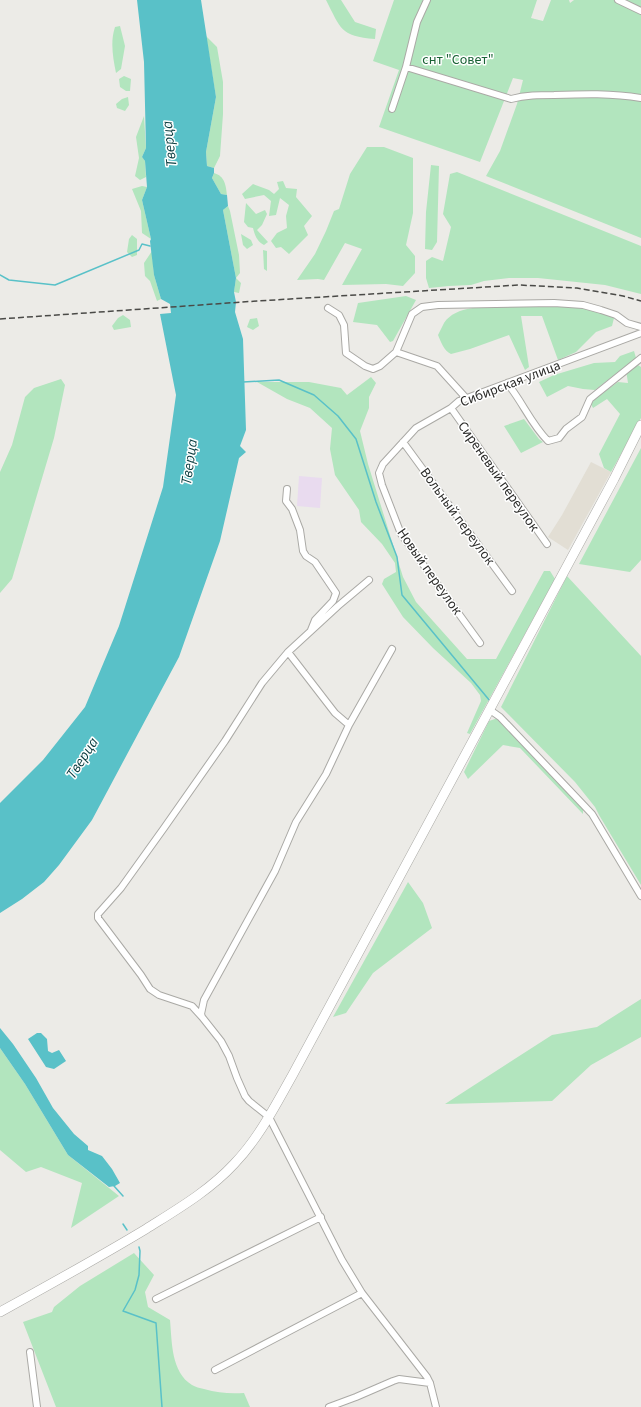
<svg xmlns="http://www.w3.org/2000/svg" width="641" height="1407" font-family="'Source Sans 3',sans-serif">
<rect width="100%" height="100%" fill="#ecebe7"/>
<path fill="#e2ded4" d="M591 462 611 472 568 550 548 537 562 515Z"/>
<path fill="#e9dbef" d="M299 476 322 478 320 508 297 506Z"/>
<path fill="#b2e5be" d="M326 0H341L355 22 376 29 375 39C340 36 341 29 326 0Z
M394 0H537L531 18 543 21 551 0H569L570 3 574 0H641V238L486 176 500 151 517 104 523 80 513 78 480 162 379 127 399 70 373 61Z
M120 26 125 46 121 69 116 73C113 58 110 42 115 27Z
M206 36 217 47 223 82V114L220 156 214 168 207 166 206 152 216 97Z
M124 76 131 79 130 91H126L120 87 119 79Z
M128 97 129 105 125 111 117 108 116 104 122 99Z
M144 116 146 148 142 157 145 161 146 177 140 180 135 176 139 158 136 137Z
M367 147H384L413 158V213L406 245 415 256V273L403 286 386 284 342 285 362 249 345 243 324 280 318 279 297 280 315 254 326 231 334 211 339 209 350 174Z
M431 165 439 166 437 242 432 250 425 249 426 212Z
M457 172 641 246V294L605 285 538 278H509L484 281 471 285 449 286 429 288 426 278V261L432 257 443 261 451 227 443 214 450 174Z
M214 173C225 176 226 186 227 195L221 194 212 178Z
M283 181 286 188 297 189 296 197 312 216 304 226 308 235 289 254 281 247 276 248 271 241 277 233 287 228 286 216 289 205 280 198 276 215 269 216 271 201 264 195 245 199 242 194 253 184 269 190 274 194 279 189 277 182Z
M142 186 147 187 142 200 151 239 142 233 141 211 132 189Z
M246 203 256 214 265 210 267 214 262 225 257 230 268 242 264 245C257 241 255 236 253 228L248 227 244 222Z
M228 206 230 211 239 255 240 273 236 278 241 283 239 293 234 292 236 278 223 210Z
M241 234 251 240 253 245 247 249 243 245Z
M132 235 137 239V255L132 257 127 252 129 239Z
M263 250 267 251V271L264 269Z
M152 251 154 275 161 299 157 301 150 281 145 276 144 263Z
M406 296 416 300 393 341 390 342 377 325 353 322 358 303Z
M504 306H561L594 310 614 318 612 326 596 332 576 352 558 360 542 316H521L529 367 525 370 509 335 470 349 451 354C444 351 441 342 438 335 440 331 442 327 444 323 456 305 485 307 504 306Z
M123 315 130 320 131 327 114 330 112 326 118 318Z
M257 318 259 326 253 330 247 327 250 319Z
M634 351 636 358 595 390 583 389 568 386 547 397 539 382 554 375 594 363 615 362 620 356Z
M638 365 641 367V418L611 472 604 468 599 454 620 414 607 399 593 408 590 402 618 382 628 383 626 370Z
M371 377 376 383 369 397V408L360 431 368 464 403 577 416 602 467 659H496L544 571H550L555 579 470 734 467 733 481 701 480 695 471 683 433 648 403 617 382 584 384 579 396 572 395 563 382 544 361 522 359 510 335 475 330 449 332 428 310 408 287 399 257 382H309L341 388 347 395Z
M61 379 65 385 54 438 12 579 0 593V472L12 445 25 397 34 388Z
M524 419 539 439 543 442 521 453 504 426Z
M641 448V560L630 572 579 564Z
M567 576 641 656V885L599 815 595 807 575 782 501 707Z
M498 718 583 807V814L520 748 503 745 468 779 464 772 489 721Z
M408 882 423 903 432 928 373 973 346 1013 333 1017Z
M641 999V1037L591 1065 552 1101 445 1104 552 1035 597 1027Z
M0 1048 25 1084 68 1155 119 1196 71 1228 82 1183 41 1167 26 1172 0 1150Z
M134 1253 154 1275 145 1292 148 1307 170 1320C172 1342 171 1372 192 1385 195 1387 200 1388 204 1389 218 1393 230 1394 244 1393L250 1407H56L23 1322 52 1312 54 1307 80 1286Z"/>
<path fill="#59c1c8" d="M137 0H201L216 97 206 152 207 166 214 168V173L212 178 221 194 227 195 228 206 223 210 236 278 234 292 236 302 235 312 243 339 246 430 240 446 246 452 239 458 220 541 179 657 92 820 59 865 44 882 22 899 0 913V803L43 760 85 707 119 626 163 487 176 395 160 314 171 313 170 304 161 299 154 275 150 241 151 239 142 200 147 187 145 161 142 157 146 148 144 62Z
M0 1028 13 1044 36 1078 53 1108 74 1134 88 1146V1150L102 1156 112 1169 120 1183 115 1186 109 1187 68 1155 25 1084 0 1048Z
M37 1033H41L47 1039 48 1051 52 1053 59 1050 66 1061 54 1069 46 1067 28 1039Z"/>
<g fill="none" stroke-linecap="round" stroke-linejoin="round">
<path stroke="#59c1c8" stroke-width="1.5" d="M0 275 9 280 55 285 139 250 142 244 150 246
M243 382 279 380 314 395 338 416 356 439 376 502 397 557 402 595 490 701
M114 1186 123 1196
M123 1224 127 1230
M139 1247 140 1251 139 1275 135 1290 123 1311 156 1323 162 1407"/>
<g stroke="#aaa9a5" stroke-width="8">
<path id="street" d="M618 0 641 11
M406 67 511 99C526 95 539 95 554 95 583 94 612 93 641 98
M392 109 406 67 417 22 427 0
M328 308 339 315 344 325 346 353 365 366 373 369 380 366 396 352 412 314 422 307 438 305 554 303 583 305 601 310 616 315 627 323 641 327
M396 352 437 366 466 398
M507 383C522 401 531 424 548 441L559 438 566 429 582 417 590 399 641 358
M451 408 547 544
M403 442 512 591
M287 489 286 501 292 509 300 530 303 551 306 556 315 562 336 593 333 601 315 620 311 630
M369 580 338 606 288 652 262 683 225 741 164 828 121 888 98 914V918L141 975 150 989 159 995 192 1006 202 1017 221 1041 229 1056 237 1078 245 1096 249 1101 269 1117 342 1260 362 1293 427 1377 430 1383 436 1407
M480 643 401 534 382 485 379 473 383 464 416 428 451 408 459 401 641 333
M288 652 335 713 349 725
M490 710 500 717 592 814 641 896
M202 1017 201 1014 204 1000 275 871 296 822 326 774 349 725 392 649
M156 1299 321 1217
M30 1352 37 1407
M215 1370 362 1293
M329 1407 356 1397 393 1381 399 1379 430 1383"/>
</g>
<g stroke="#aaa9a5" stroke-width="10">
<path id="secondary" d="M0 1312C49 1285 98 1258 146 1229 176 1210 209 1191 234 1164 259 1138 275 1106 292 1076L614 479 641 425"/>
</g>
<use href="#street" stroke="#fff" stroke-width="6"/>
<use href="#secondary" stroke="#fff" stroke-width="9"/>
<path stroke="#4a4a47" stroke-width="1.5" stroke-dasharray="6 3" stroke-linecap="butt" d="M0 319 257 301 519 285 577 288 623 296 641 301"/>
</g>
<g text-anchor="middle" stroke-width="3" stroke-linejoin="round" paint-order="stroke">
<g font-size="14" fill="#196235" stroke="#fff">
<text x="458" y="64">снт "Совет"</text>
</g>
<g font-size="14" fill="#2c2c2a" stroke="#fff">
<text transform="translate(510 383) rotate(-21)" y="5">Сибирская улица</text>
<text transform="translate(499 476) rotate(55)" y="5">Сиреневый переулок</text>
<text transform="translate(458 516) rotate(54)" y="5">Вольный переулок</text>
<text transform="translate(430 571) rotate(55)" y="5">Новый переулок</text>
</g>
<g font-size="15" font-style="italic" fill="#093c3f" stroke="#fff">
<text transform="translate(169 144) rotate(-96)" y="5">Тверца</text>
<text transform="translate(189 462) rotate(-82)" y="5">Тверца</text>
<text transform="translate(82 758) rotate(-57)" y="5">Тверца</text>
</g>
</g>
</svg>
